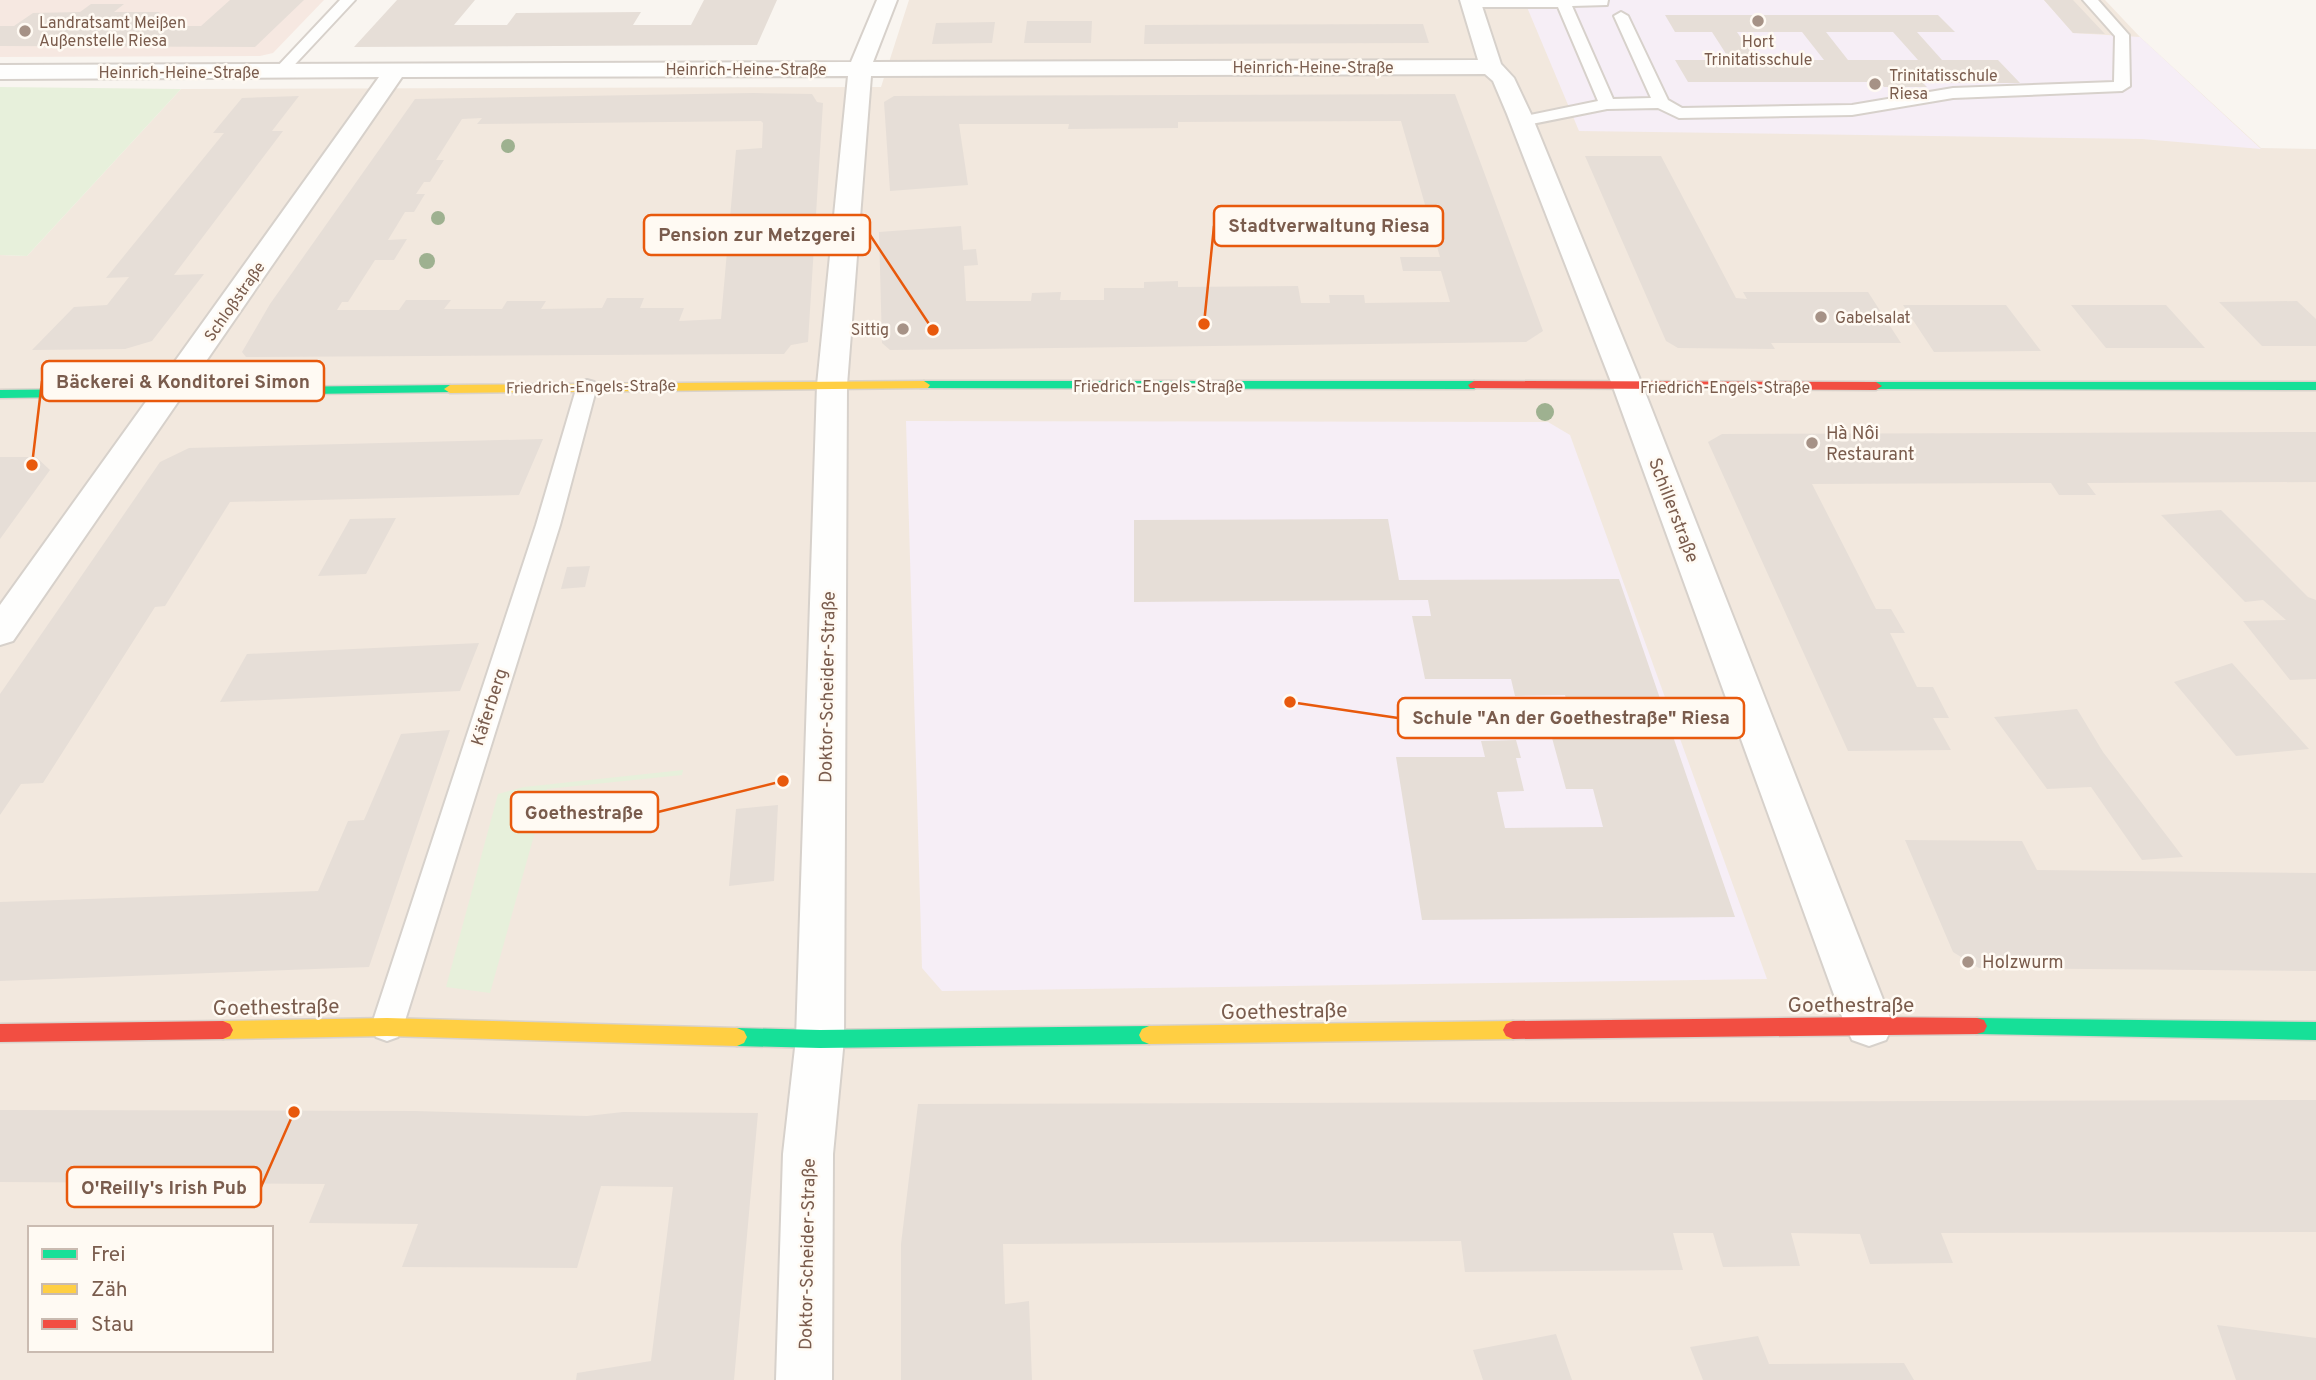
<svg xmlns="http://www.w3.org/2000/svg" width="2316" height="1380" font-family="Overpass,sans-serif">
<rect width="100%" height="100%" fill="#f9f5f0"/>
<path fill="#f2e8de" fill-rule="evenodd" d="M909 0H2105L2140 37 2261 148 2316 149V1380H0V255L27 256 181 89 881 87ZM30 1228H271V1350H30Z"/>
<path fill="#f6e8e1" d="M0 0H324L273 53 260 56 0 57Z"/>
<path fill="#f6eef6" d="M1524 0H2044L2073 33 2140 37 2261 149 2142 139 1579 131Z
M906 421 1548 422 1570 435 1767 979 942 991 922 968Z"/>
<path fill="#e7f0db" d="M0 87 181 89 27 256 0 255Z
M683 770 682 775 547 789 490 993 446 987 498 794 524 787Z"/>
<path fill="#e6ded7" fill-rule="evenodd" d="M230 0H304L255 47 0 46V26H14L33 13 80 12 91 4H124L114 12H160L144 26H201Z
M397 0H475L454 25H507L516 13 641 12 633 25H691L704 0H777L757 45 354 47Z
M2044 0H2073L2105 34 2073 33Z
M1665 15H1938L1955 32H1917L1942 60H1998L2020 83H1923L1927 87H1884L1880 82H1688L1675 60H1730L1712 32H1675ZM1737 32H1802L1824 60H1756ZM1826 32H1893L1918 60H1848Z
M1027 21H1092L1091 43H1024Z
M995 22 992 43 932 44 936 23Z
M1423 24 1429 43 1144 44 1145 25Z
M754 93 812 94 817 102 823 103 808 342 791 345 784 354 246 357 242 352 270 304 415 99ZM482 118 477 124 761 121 763 123 762 148 736 150 721 319 679 321 684 308H640L644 298H607L602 308 541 309 546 301H507L502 309H444L451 300H406L399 310H337L342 302H348L375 260H394L407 239 388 240 405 212H414L425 194H416L424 182H430L444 160H436L462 119Z
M1455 94 1543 331 1526 342 890 350 882 343 879 232 961 226 963 250 976 249 978 265 964 266 966 301H1031L1032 293 1061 292 1060 300H1104V288H1144V282L1178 281V287L1298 286 1301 303H1330L1329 295H1364L1365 303 1450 302 1441 271H1403L1400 257H1440L1401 121 1178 122V128L1068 129 1069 124H959L968 185 890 191 884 102 894 96Z
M299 96 272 131H283L174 275 204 274 152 341 125 349 32 350 74 307 107 305 129 277 106 278 224 133H213L242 98Z
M1585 156H1661L1736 298 1747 299 1743 292H1868L1901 343H1771L1775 349 1678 348 1666 341Z
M2297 301 2316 319V346H2262L2219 302Z
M1903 305H2006L2041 351 1934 352Z
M2071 305H2166L2205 348H2106Z
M2316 432V482L2087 483 2096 495H2059L2051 483 1812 484 1876 609H1891L1905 633H1890L1917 687H1933L1949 718H1933L1951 750 1848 751 1708 442 1722 434Z
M543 439 519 495 230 502 165 606 155 607 43 783 21 784 0 815V694L160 462 189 448Z
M0 457H36L50 470 0 539Z
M2221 510 2308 597 2316 600V679L2290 680 2243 621 2286 620 2263 600 2245 602 2161 515Z
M396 518 366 574 318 576 350 519Z
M1388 519 1399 580 1619 579 1735 917 1422 920 1396 757H1485L1481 741 1516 740 1521 758H1516L1524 791 1497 792 1505 828 1603 827 1593 789H1566L1546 716H1571L1565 695 1515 696 1511 679H1425L1412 616H1431L1428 600 1134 602V520Z
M590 566 585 587 561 589 567 567Z
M479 643 460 691 220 702 247 654Z
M2232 663 2309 749 2236 756 2174 682Z
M2077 709 2103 752 2183 857 2142 860 2091 787 2047 789 1994 717Z
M450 730 369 967 0 981V902L318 891 348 821 364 820 401 734Z
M778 805 774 881 729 886 736 809Z
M1905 840 2022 841 2037 870 2316 873V971L1979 968 1953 952Z
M2316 1100V1232L1941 1233 1953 1263 1870 1264 1860 1234 1791 1233 1800 1266 1723 1267 1713 1233H1673L1683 1270 1465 1272 1461 1241 1003 1244 1005 1304 1029 1301 1032 1380H901V1244L918 1104Z
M0 1110 415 1111 587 1116 623 1112 758 1113 734 1380H576L577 1373 651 1361 673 1187 601 1186 577 1268 402 1267 418 1224 309 1223 325 1184 0 1182Z
M2217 1325 2316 1338V1380H2236Z
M1556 1334 1572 1380H1483L1473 1350Z
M1758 1336 1769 1364 1904 1363 1914 1380H1703L1690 1347Z"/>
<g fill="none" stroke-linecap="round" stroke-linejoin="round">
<g stroke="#d7d1cb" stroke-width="4">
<path id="lane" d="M340 0H355L285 75H275L272 72 275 69Z
M1466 0H1608L1607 5 1572 6 1613 99 1651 98 1614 16 1621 12 1628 16 1668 100 1682 108 1852 105 1953 88 2114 82 2115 36 2083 0H2098L2129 35 2130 86 2122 91 1953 98 1852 115 1679 118 1658 108 1607 109 1522 126 1516 124 1514 121 1516 118 1598 101 1558 7H1471L1466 6Z
M587 380 594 382 597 386 560 525 403 1027 398 1037 387 1041 376 1037 371 1027 536 525 577 386 580 382Z"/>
</g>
<g stroke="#d7d1cb" stroke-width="4">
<path id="street" d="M877 0H897L873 62 1478 60 1460 0H1480L1501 64 1514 78 1531 114 1643 387 1893 1025 1886 1040 1869 1046 1852 1040 1845 1025 1613 387 1507 114 1493 81 1485 74 871 76 847 385 844 1039 833 1154 832 1380H776L783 1154 796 1039 817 385 848 76 402 77 13 641 0 645V605L379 77 0 79V65L851 62Z"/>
</g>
<g stroke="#d9d2cb" stroke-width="3">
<path id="fast" d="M924 381H1474L1480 385 1474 389 920 388 918 385Z
M1876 382H2316V390L1872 389V383Z
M450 385 456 389 454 392 0 398V390Z
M1977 1018 2316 1022V1040L1977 1034 1970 1032 1967 1026 1970 1020Z
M1149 1026 1156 1029 1159 1035 1156 1041 1149 1044 820 1048 737 1046 730 1043 727 1037 730 1031 737 1028 820 1030Z"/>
</g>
<g stroke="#d9d2cb" stroke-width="3">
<path id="slow" d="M924 381 930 385 928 388 450 393 444 389 450 385Z
M387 1018 737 1028 744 1031 747 1037 744 1043 737 1046 387 1036 223 1039 216 1036 213 1030 216 1024 223 1021Z
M1513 1021 1520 1024 1523 1030 1520 1036 1513 1039 1149 1044 1142 1041 1139 1035 1142 1029 1149 1026Z"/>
</g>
<g stroke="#d9d2cb" stroke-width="3">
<path id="jam" d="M1474 381 1876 382 1882 386 1876 390 1470 388 1468 385Z
M1869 1017 1977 1018 1984 1020 1987 1026 1984 1032 1977 1034 1513 1039 1506 1036 1503 1030 1506 1024 1513 1021Z
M223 1021 230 1024 233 1030 230 1036 223 1039 0 1042V1024Z"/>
</g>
<use href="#lane" fill="#fefefd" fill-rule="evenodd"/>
<use href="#street" fill="#fefefd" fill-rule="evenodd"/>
<use href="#fast" fill="#16e098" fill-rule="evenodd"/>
<use href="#slow" fill="#ffcf43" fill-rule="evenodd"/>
<use href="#jam" fill="#f24e42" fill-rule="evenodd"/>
</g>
<g fill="#9eb190">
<circle cx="508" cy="146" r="7"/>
<circle cx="438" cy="218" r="7"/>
<circle cx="427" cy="261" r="8"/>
<circle cx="1545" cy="412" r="9"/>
</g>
<g fill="#a69286" stroke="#fffaf3" stroke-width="2.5">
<circle cx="1758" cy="21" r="7"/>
<circle cx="25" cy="31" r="7"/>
<circle cx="1875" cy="84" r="7"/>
<circle cx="1821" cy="317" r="7"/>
<circle cx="903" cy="329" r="7"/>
<circle cx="1812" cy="443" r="7"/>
<circle cx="1968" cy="962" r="7"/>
</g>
<g text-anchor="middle" stroke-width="5" stroke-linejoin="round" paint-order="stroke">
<g font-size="16" fill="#7a5c4d" stroke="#fffaf3" text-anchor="start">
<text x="39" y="28">Landratsamt Meißen<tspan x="39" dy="18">Außenstelle Riesa</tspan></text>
<text x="1758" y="47" text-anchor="middle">Hort<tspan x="1758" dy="18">Trinitatisschule</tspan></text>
<text x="1889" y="81">Trinitatisschule<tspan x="1889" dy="18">Riesa</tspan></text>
<text x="1835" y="323">Gabelsalat</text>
<text x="889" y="335" text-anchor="end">Sittig</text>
</g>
<g font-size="16" fill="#7a5c4d" stroke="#fffaf3">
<text x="1313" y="73">Heinrich-Heine-Straße</text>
<text x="746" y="75">Heinrich-Heine-Straße</text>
<text x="179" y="78">Heinrich-Heine-Straße</text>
<text transform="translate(234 301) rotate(-55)" y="6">Schloßstraße</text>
<text transform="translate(591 386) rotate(-1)" y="6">Friedrich-Engels-Straße</text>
<text x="1158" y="392">Friedrich-Engels-Straße</text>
<text x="1725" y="393">Friedrich-Engels-Straße</text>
</g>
<g font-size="18" fill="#7a5c4d" stroke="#fffaf3" text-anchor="start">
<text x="1826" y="439">Hà Nôi<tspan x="1826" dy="21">Restaurant</tspan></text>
<text x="1982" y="968">Holzwurm</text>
</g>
<g font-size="18" fill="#7a5c4d" stroke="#fffaf3">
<text transform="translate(1674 510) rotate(69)" y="6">Schillerstraße</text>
<text transform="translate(827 687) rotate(-89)" y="6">Doktor-Scheider-Straße</text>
<text transform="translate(489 707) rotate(-72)" y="6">Käferberg</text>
<text transform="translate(807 1254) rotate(-89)" y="6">Doktor-Scheider-Straße</text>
</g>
<g font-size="21" fill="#7a5c4d" stroke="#fffaf3">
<text x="1851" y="1012">Goethestraße</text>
<text transform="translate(276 1007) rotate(-1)" y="7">Goethestraße</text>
<text transform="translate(1284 1011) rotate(-1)" y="7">Goethestraße</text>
</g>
</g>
<path fill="none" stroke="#e8590c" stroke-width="2.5" d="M1204 324L1214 226M933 330L870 235M32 465L42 381M1290 702L1398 718M783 781L658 812M294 1112L261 1187"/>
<g fill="#e8590c" stroke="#fffaf3" stroke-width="2.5">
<circle cx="1204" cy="324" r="7"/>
<circle cx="933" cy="330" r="7"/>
<circle cx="32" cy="465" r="7"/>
<circle cx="1290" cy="702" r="7"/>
<circle cx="783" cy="781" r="7"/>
<circle cx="294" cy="1112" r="7"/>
</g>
<g fill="#fffaf3" stroke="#e8590c" stroke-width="2.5">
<rect x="1214" y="206" width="229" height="40" rx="7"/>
<rect x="644" y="215" width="226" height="40" rx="7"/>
<rect x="42" y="361" width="282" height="40" rx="7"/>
<rect x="1398" y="698" width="346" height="40" rx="7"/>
<rect x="511" y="792" width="147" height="40" rx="7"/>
<rect x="67" y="1167" width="194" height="40" rx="7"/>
</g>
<g font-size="19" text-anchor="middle" font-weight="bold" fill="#7a5c4d">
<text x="1329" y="232">Stadtverwaltung Riesa</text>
<text x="757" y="241">Pension zur Metzgerei</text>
<text x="183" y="388">Bäckerei &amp; Konditorei Simon</text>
<text x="1571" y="724">Schule "An der Goethestraße" Riesa</text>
<text x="584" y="819">Goethestraße</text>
<text x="164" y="1194">O'Reilly's Irish Pub</text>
</g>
<rect x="28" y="1226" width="245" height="126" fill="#fffaf3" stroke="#cabbb1" stroke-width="2"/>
<rect x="42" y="1249" width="35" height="10" fill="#16e098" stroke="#cabbb1" stroke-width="2"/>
<text x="91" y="1261" font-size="21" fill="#7a5c4d">Frei</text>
<rect x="42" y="1284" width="35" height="10" fill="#ffcf43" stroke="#cabbb1" stroke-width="2"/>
<text x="91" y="1296" font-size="21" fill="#7a5c4d">Zäh</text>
<rect x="42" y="1319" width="35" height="10" fill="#f24e42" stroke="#cabbb1" stroke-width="2"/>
<text x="91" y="1331" font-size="21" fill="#7a5c4d">Stau</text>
</svg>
